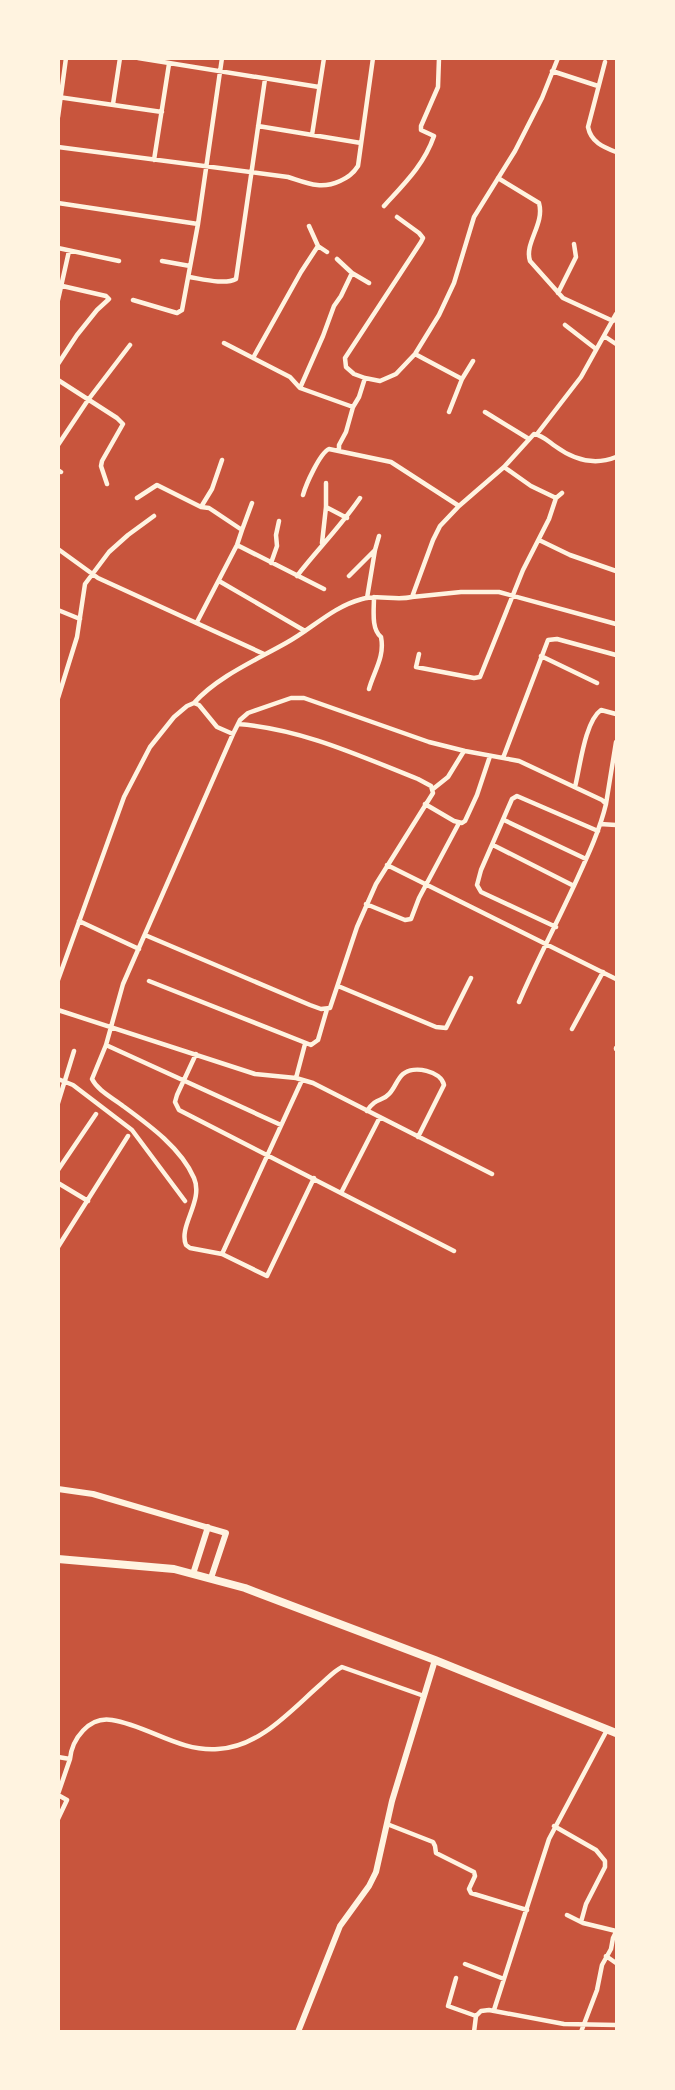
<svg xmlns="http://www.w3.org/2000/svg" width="675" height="2090" font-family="'Roboto Serif',serif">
<rect width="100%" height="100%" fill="#c8553d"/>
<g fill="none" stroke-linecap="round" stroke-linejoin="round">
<path stroke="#fff3e0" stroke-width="4.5" d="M138 58 319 87
M605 62 588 127C591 142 603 147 616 152
M552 71 598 86
M58 97 162 112
M113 104 120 58
M58 117 66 58
M258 126 361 143
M312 135 324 58
M58 147 288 177C307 183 321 190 340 181 348 177 353 174 358 166L373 58
M154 160 169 64
M498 178 539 203C545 224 524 243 530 261L563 298 613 321
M58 203 198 224
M384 206C404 184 424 165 434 136L421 130V126L438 87 439 58
M397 217 419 233 423 238 421 242 345 358 346 367 354 374 365 378 380 381 396 374 415 354 439 315 454 283 474 217 515 151 542 98 558 58
M309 226 318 246 327 252
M58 248 119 261
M337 259 352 273 369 283
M162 261 190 266
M189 277C202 279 225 285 236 279L265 79
M58 285 106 296 109 299 97 310 77 335 58 364
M558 293 576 257 574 244
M58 300 69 251
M133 300 177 313 182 310 198 224 222 58
M565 325 596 349
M604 336 616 344
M224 343 290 377 300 388 353 407
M415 354 462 379
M253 358 301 272 318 246
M58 380 117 418 123 424 102 461 101 466 107 484
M300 388 323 336 334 306 341 296 352 273
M449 412 462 379 473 361
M485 412 529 439
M537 434 581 377 616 314
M58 445 88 400 130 345
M339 450V445L346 432 353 407 359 397 365 378
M504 467 531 486 556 498 562 493
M58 470 61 472
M303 495C306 484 320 453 329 449L391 462 459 506
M137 498 157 485 201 507 209 508 242 530 237 545 197 622
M201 507 212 489 222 460
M326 507 347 518
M242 530 252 503
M539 540 570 555 616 571
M322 543 326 507V483
M237 545 324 589
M58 549 98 578 264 654
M271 563 277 546 276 535 279 521
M297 576C317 550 341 526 360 498
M349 576 375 550
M219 581 305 631
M412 597 461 592H499L616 624
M367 598 375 550 379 536
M58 610 80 619
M419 654 416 667 474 678 480 677 523 570 549 519 556 498
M541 656 597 683
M369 689C374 671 385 657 381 637 371 629 374 610 374 597
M58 698 77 637 85 584 109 552 128 535 154 516
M194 703C217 677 256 660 286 643 312 629 332 607 362 599 378 594 395 601 412 597L433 540 440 526 459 506 504 467 534 434C542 435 548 441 555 446 574 460 594 466 616 457
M503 758 548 640 557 639 616 655
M575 787C580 767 585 721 601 710L616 714
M433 789 448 777 464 751
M425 804 454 821 462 823 465 821 477 795 490 756
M606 804 616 742
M504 820 586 859
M600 824 616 825
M493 845 574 886
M387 865 616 979
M366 904 405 920 411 919 419 898 459 823
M79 921 139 949
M556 927 481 892 477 885 481 870 512 799 517 796 598 831
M145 935 310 1005 321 1009 330 1008 357 927 376 884 433 793 431 786 418 779C360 756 302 729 238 724
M58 980 124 797 150 747 174 717 187 706 194 703 199 705 217 727 233 734
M149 981 311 1045 318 1040 327 1009
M338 986 436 1027 446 1028 471 978
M58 1010 255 1074 296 1078 313 1083 492 1174
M572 1029 603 972
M106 1045 281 1125
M616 1049V1048
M196 1054 177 1095 175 1102 179 1110 454 1251
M296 1078 305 1044
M58 1079 73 1085 132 1130 185 1201
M58 1103 74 1051
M367 1111C376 1097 382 1102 389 1094 395 1088 397 1079 403 1074 414 1065 441 1071 444 1085L418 1137
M58 1170 96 1114
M314 1178 267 1276 222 1254 190 1248 186 1245C178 1226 204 1201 194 1178 181 1148 149 1125 123 1106 113 1098 98 1091 92 1079L106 1045 123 984 233 734 240 720 248 713 291 698H304L429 742 465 751 519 761 602 800 606 804C600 829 589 853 578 877 559 919 537 960 519 1002
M58 1183 88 1201
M341 1193 380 1117
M58 1247 128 1136
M222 1254 302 1080
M58 1757 70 1759C72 1739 89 1716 112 1720 149 1726 179 1752 218 1749 260 1747 291 1710 321 1684 328 1678 334 1671 342 1667L424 1696
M58 1794 70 1759
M58 1795 67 1800 58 1819
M387 1824 433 1842 435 1846 436 1853 474 1872 475 1876 469 1889 471 1893 527 1910
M554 1826 596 1850 605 1861V1867L586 1904 581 1922
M567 1915 583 1923 616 1931
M606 1956 616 1963
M465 1964 504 1979
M456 1978 448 2006 476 2016
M494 2010 549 1839 607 1730
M474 2032 476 2016 481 2011 489 2010 564 2024 616 2025
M581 2032 597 1990 602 1965 611 1949 613 1938 616 1932"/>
<path stroke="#fff3e0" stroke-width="6" d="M58 1489 93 1494 226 1533 211 1578
M193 1574 208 1527
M298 2032 340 1926 369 1886 376 1872 392 1801 435 1660"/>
<path stroke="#fff3e0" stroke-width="8" d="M58 1559 174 1569 245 1588 435 1660 616 1733"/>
</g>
<rect width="675" height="2090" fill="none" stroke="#fff3e0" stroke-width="120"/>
</svg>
